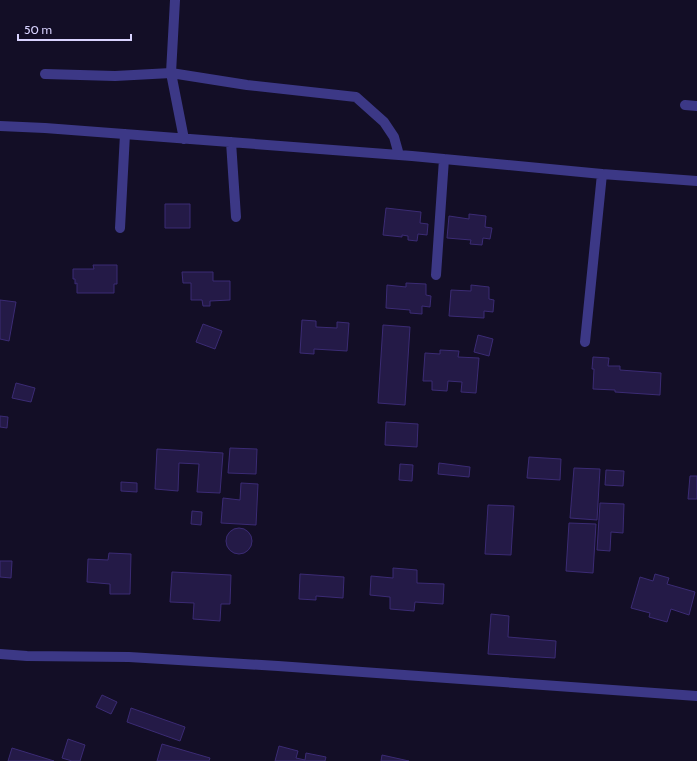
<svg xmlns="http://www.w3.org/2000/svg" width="697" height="761" font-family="Cabin,sans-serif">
<rect width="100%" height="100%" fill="#130e26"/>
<path fill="#241a47" stroke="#3b2b74" d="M165 204H190V228H165Z
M386 208 421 212 420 223 428 224 427 235 418 234 417 241 408 240V236L402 235V237L383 235Z
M469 214 486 216 485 227 492 228 490 239 483 238 482 245 470 244 471 240 447 238 449 216 469 219Z
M93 265H117V284H114V293H77V283L75 284V279H73V269H94Z
M182 272H213V281H230V300L210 301V306H203L202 300H191V283H183Z
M406 283 426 284V295L431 296 430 307 422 306V314L410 313V310L386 308 387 285 406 287Z
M471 285 489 287V299L494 300 493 312 484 311V318L449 316 451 290 471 291Z
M0 300 16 302 9 341 0 339Z
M302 320 316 321V327L337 328V322L349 323 347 351 314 349V354L300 353Z
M203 324 222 331 215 349 196 342Z
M383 325 410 327 405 405 378 403Z
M478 335 493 339 489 356 474 352Z
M440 350 459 351 458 357 479 358 476 393 461 392 462 382 448 381 447 391 432 390V381H423L425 353 440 354Z
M593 357 609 358 608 366H620V370L661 373 660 395 615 392V390L593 389 594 369H592Z
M16 383 35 388 31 402 12 398Z
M0 416 8 417 7 428 0 427Z
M386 422 418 424 417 447 385 445Z
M230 448 257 449 256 474 228 473Z
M157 449 223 453 220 493 197 492 199 464 179 463 178 491 155 489Z
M529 457 561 459 560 480 527 478Z
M439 463 470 467 469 477 438 474Z
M400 464 413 465 412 481 399 480Z
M574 468 600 469 597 520 570 518Z
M606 470 624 471 623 486 605 485Z
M690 476H697V499H688Z
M121 482 137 483V492L121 491Z
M241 483 258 484 256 525 221 523 223 498 240 500Z
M600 503 624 504 623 533 611 532 610 551 597 550Z
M488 505 514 506 511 555 485 554Z
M192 511 202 512 201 525 191 524Z
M569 523 596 524 593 573 566 571Z
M226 541a13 13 0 1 1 26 0a13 13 0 1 1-26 0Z
M109 553 131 554 130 594H110V584L87 582 88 559 108 560Z
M0 561H12L11 578 0 577Z
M393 568 417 570V583L444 584 443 604 415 602 414 611 390 609V597L370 595 371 576 393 578Z
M172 572 231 575 230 604H221L220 621 193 619 194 603 170 602Z
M300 574 344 577 343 598 316 596V600L299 599Z
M655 574 669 578 667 584 695 592 689 615 671 609 667 622 649 617 650 613 631 608 640 577 653 581Z
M491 614 509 616 508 637 556 641 555 658 488 654Z
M102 695 117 702 111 714 96 707Z
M131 708 185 727 180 741 127 722Z
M68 739 85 745 80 761H72L62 758Z
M162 744 210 758 209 761H157Z
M279 746 298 751 296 758 305 760 306 753 326 757 325 761H275Z
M12 748 54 761H8Z
M382 755 409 761H381Z"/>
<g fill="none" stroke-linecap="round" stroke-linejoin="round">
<path stroke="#3c3886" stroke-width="10" d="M175 0 171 73 184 139
M45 74 115 76 171 73 247 85 356 97 384 122 394 137 399 155
M685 105 697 106
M0 126 45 128 412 156 602 174 697 181
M231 142 236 217
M120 228 125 134
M436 275 444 159
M585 342 602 174
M0 654 27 656 129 657 278 666 697 696"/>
</g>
<path d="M18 34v6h113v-6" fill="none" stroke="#d9d3ff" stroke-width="2"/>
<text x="24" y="34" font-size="12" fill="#d9d3ff" stroke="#130e26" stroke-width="3" paint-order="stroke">50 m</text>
</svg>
